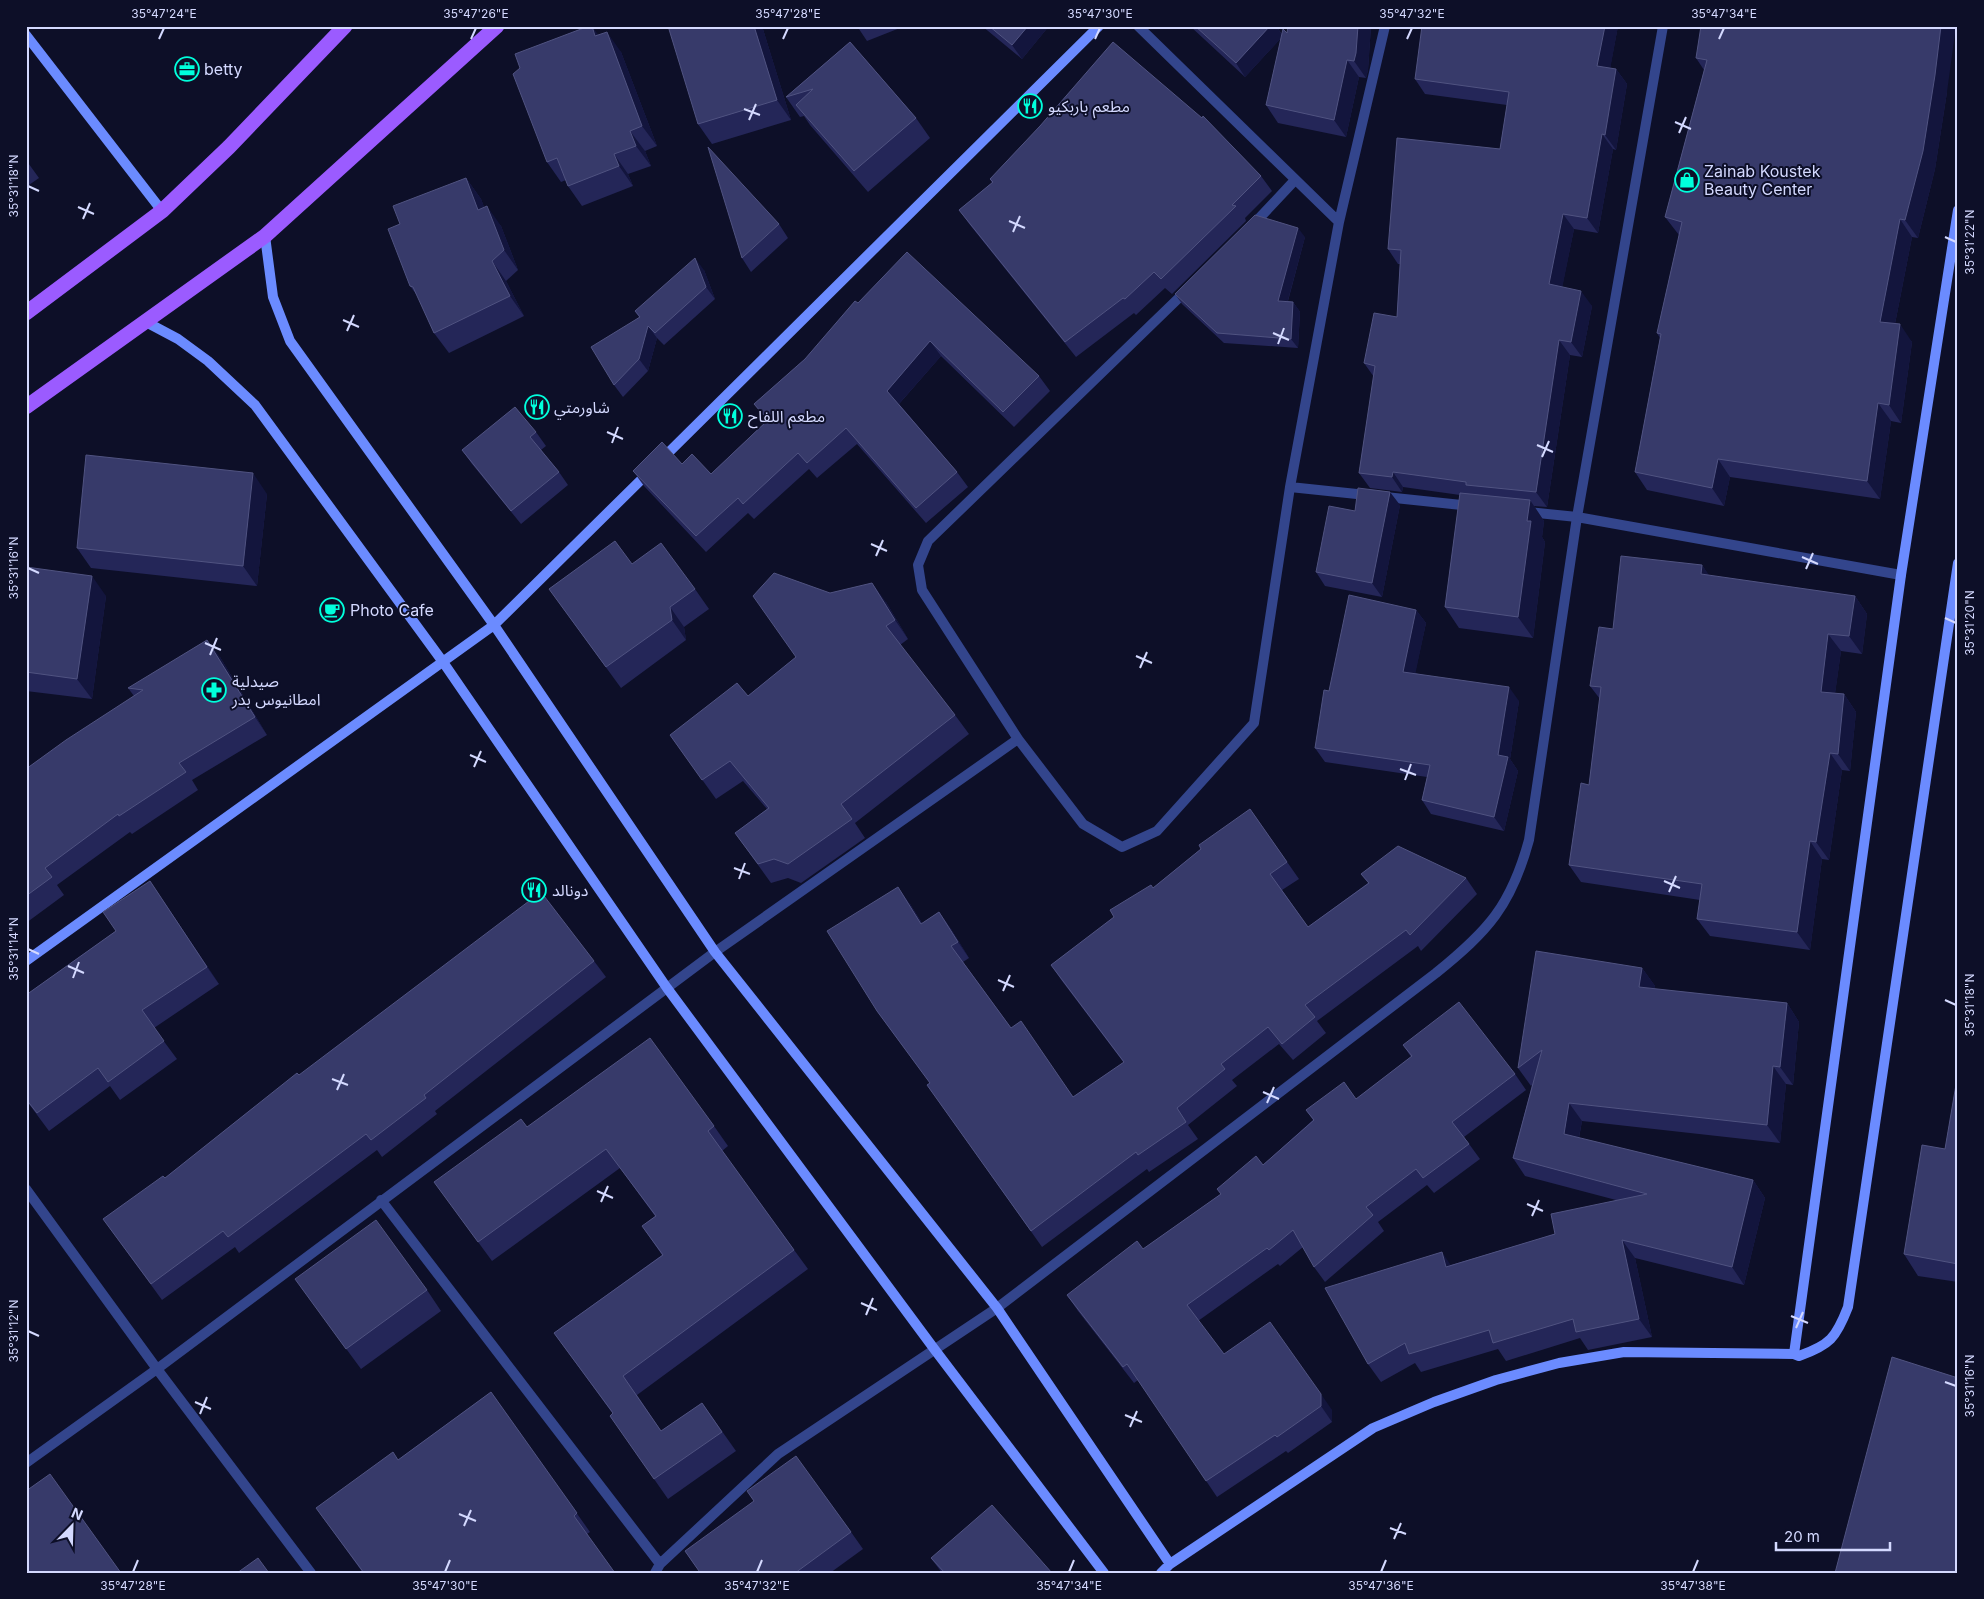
<svg xmlns="http://www.w3.org/2000/svg" width="1984" height="1599" font-family="Inter,'Noto Sans Arabic',sans-serif">
<rect width="100%" height="100%" fill="#0d0f28"/>
<g fill="none" stroke-linecap="round" stroke-linejoin="round">
<path stroke="#33458c" stroke-width="10" d="M1138 26 1339 222
M1251 227 1295 180
M1187 290 928 541 918 565 922 590 1018 739 1083 824 1122 847 1157 831 1254 723 1290 487 1339 222 1385 26
M1290 487 1471 506
M1528 512 1577 517 1901 575
M26 1189 157 1369 311 1573
M381 1200 660 1564
M26 1463 157 1369 715 952 1018 739
M655 1573 660 1564 778 1454 997 1308 1436 973C1488 931 1511 906 1529 840L1577 517 1663 26"/>
<path stroke="#6b8bff" stroke-width="10" d="M26 35 162 211
M265 236 273 297 290 341 494 625 715 952 997 1308 1170 1564
M146 322 178 339 208 361 255 405 443 662 667 988 935 1350 1104 1573
M661 460 1099 26
M26 961 494 625 649 472
M1794 1354 1901 575 1958 210
M1161 1573 1170 1564 1373 1428 1434 1402 1496 1380 1559 1363 1624 1352 1794 1354 1799 1356C1830 1345 1836 1338 1848 1307L1958 563"/>
<path stroke="#9b5bff" stroke-width="15" d="M26 313 162 211 229 147 345 26
M26 407 265 236 497 26"/>
</g>
<path fill="#242658" d="M762 26 791 120 712 144 698 124Z
M857 26H905L867 41Z
M982 26H1049L1022 59Z
M1190 26H1276L1282 34 1287 33 1288 26H1371L1368 70 1366 78 1359 77 1346 137 1278 123 1266 105 1281 38 1245 77Z
M1618 26 1610 68 1616 69 1627 84 1616 150 1613 149 1598 233 1574 229 1562 287 1592 306 1582 357 1570 355 1547 507 1534 506 1544 521 1542 537 1545 542 1533 638 1459 628 1445 607 1460 495 1403 487 1402 492 1370 488 1359 473 1374 377 1364 363 1397 317 1400 264H1398L1388 249 1500 149 1507 105 1425 94 1415 79Z
M598 35 621 52 657 146 645 151 651 166 628 174 633 186 582 206 568 186 566 180 561 182 547 162Z
M850 42 916 118 930 138 868 192 810 125 804 116 800 117 786 97Z
M1696 58 1947 92 1935 169 1918 238 1912 237 1895 324 1912 342 1901 423 1891 421 1880 499 1730 477 1724 506 1647 490 1635 472 1660 338 1657 333 1679 235 1665 217 1704 70Z
M26 160 39 178 26 187Z
M1261 176 1272 191 1245 218 1246 221 1172 294 1165 288 1136 315 1134 313 1076 357 970 225 959 210 992 183 990 179Z
M466 178 481 199 484 207 501 226 518 270 506 281 524 316 449 353 434 333 419 298 410 286 400 224Z
M779 224 788 238 751 272 742 258Z
M1305 237 1288 301 1293 302 1300 312 1298 348 1224 343 1182 304 1175 294Z
M704 270 715 299 664 345 657 338 648 371 623 397 614 385 639 317 635 311Z
M858 303 1039 376 1050 391 1014 427 941 356 899 404 957 472 968 487 926 523 857 444 817 478 809 469 754 519 748 513 706 552 644 486 633 471 682 464 711 474 767 421 754 404 805 359Z
M536 432 546 446 541 450 559 472 568 485 521 524 472 464 462 450Z
M267 494 257 586 91 568 77 548Z
M1400 505 1382 597 1325 586 1316 572Z
M632 564 695 589 709 609 684 627 686 640 621 688 549 589Z
M1702 565 1709 576 1855 596 1867 614 1862 654 1841 651 1835 693 1844 694 1856 712 1850 771 1842 770 1829 860 1822 859 1810 950 1710 936 1697 919 1700 900 1581 882 1569 865 1589 785 1600 699 1590 686 1613 629Z
M26 567 106 596 92 699 26 691Z
M886 602 908 639 900 645 955 715 969 734 855 823 865 838 801 883 788 878 771 883 735 833 767 809 743 781 716 799 670 735 748 696 796 657Z
M1416 610 1426 623 1415 673 1519 701 1510 759 1518 771 1504 831 1431 814 1422 800 1427 777 1325 762 1315 748 1329 691Z
M220 657 267 735 192 780 198 790 132 834 130 832 57 885 64 895 26 923V769L134 696 128 688Z
M1250 809 1299 879 1282 890 1308 927 1368 883 1361 874 1466 878 1477 894 1421 951 1418 946 1317 1021 1326 1033 1293 1060 1279 1044 1232 1080 1237 1086 1188 1125 1198 1139 1149 1172 1147 1169 1042 1247 927 1085 930 1083 877 1011 910 904 922 923 939 912 951 929 969 958 963 962 1011 1028 1073 1097 1124 1063 1062 981 1051 965 1153 888Z
M150 881 219 984 154 1028 177 1059 120 1100 110 1086 49 1131 26 1100V995L116 931Z
M594 961 606 977 435 1111 437 1114 382 1157 377 1150 239 1253 235 1247 162 1300 103 1219 165 1178 299 1075Z
M1642 968 1655 986 1654 989 1787 1003 1799 1022 1793 1085 1786 1084 1780 1143 1582 1121 1579 1138 1753 1180 1765 1198 1744 1285 1635 1258 1652 1337 1588 1350 1580 1338 1506 1361 1498 1349 1421 1372 1415 1363 1381 1382 1368 1364 1451 1265 1555 1234 1616 1200 1525 1176 1513 1158 1532 1085 1531 1086 1518 1068Z
M1403 1045 1515 1074 1526 1090 1464 1137 1480 1159 1434 1193 1427 1185 1378 1222 1384 1231 1325 1282 1314 1267 1303 1247 1280 1266 1278 1264 1198 1321 1224 1354 1332 1410V1422L1288 1453 1286 1451 1217 1497 1138 1380 1134 1383 1078 1311 1067 1295 1143 1249 1221 1194 1217 1189 1263 1165 1313 1120 1306 1110 1356 1099 1411 1057Z
M1958 1073V1282L1918 1276 1904 1254 1945 1149Z
M714 1126 728 1146 722 1151 808 1269 637 1395 661 1431 702 1403 736 1451 668 1499 610 1416 613 1414 554 1333 662 1255 642 1226 655 1216 620 1168 492 1261 434 1182 527 1127Z
M295 1279 427 1290 441 1311 361 1369Z
M491 1392 590 1532 587 1534 615 1573H363L316 1508 398 1460Z
M851 1532 863 1549 830 1573H697L699 1571 685 1551Z
M931 1558 1052 1573H942Z"/>
<path fill="#13153d" d="M592 26 606 46 595 36Z
M754 26H762L791 120 777 100Z
M1028 26H1049L1022 59 1012 45Z
M1270 26H1276L1283 36 1245 77 1236 63Z
M1358 26H1371L1368 70 1366 78 1354 61Z
M1605 26H1618L1608 81 1597 66Z
M1941 26H1956L1947 92 1935 169 1918 238 1905 220Z
M607 32 621 52 657 146 642 126Z
M1347 60 1359 77 1346 137 1334 120Z
M1616 69 1627 84 1616 150 1605 135Z
M630 131 645 151 651 166 636 146Z
M1602 134 1613 149 1598 233 1587 218Z
M614 154 628 174 633 186 619 166Z
M466 178 481 199 493 230 478 210Z
M487 206 501 226 518 270 504 250Z
M1563 214 1574 229 1560 299 1549 284Z
M1900 219 1912 237 1892 339 1880 322Z
M1298 228 1305 237 1285 311 1278 301Z
M695 258 704 270 715 299 706 287Z
M492 261 506 281 524 316 510 296Z
M1581 291 1592 306 1582 357 1571 342Z
M1293 302 1300 312 1298 348 1291 339Z
M1900 324 1912 342 1901 423 1889 405Z
M648 326 657 338 648 371 639 359Z
M1559 340 1570 355 1547 507 1536 492Z
M930 341 941 356 897 406 887 391Z
M1878 403 1891 421 1880 499 1867 481Z
M1718 459 1730 477 1724 506 1712 488Z
M1393 472 1403 487 1402 492 1392 477Z
M253 473 267 494 257 586 243 566Z
M1390 492 1400 505 1382 597 1372 583Z
M1530 500 1544 521 1542 537 1545 542 1533 638 1518 617 1527 521Z
M1702 565 1714 582 1701 574Z
M92 576 106 596 92 699 77 679Z
M872 583 886 602 908 639 895 620Z
M1855 596 1867 614 1862 654 1849 636Z
M670 607 684 627 686 640 672 620Z
M1416 610 1426 623 1413 685 1403 672Z
M1828 634 1841 651 1833 709 1821 692Z
M207 640 220 657 267 735 255 717Z
M1509 687 1519 701 1510 759 1518 771 1504 831 1494 817 1498 755Z
M1844 694 1856 712 1850 771 1838 754Z
M1830 753 1842 770 1829 860 1816 842Z
M1810 841 1822 859 1810 950 1797 932Z
M150 881 162 899 219 984 207 967Z
M898 887 910 904 932 940 921 924Z
M939 912 951 929 969 958 958 942Z
M1642 968 1655 986 1652 1005 1639 987Z
M1787 1003 1799 1022 1793 1085 1780 1067Z
M1773 1066 1786 1084 1780 1143 1767 1125Z
M1569 1103 1582 1121 1576 1152 1564 1134Z
M1753 1180 1765 1198 1744 1285 1732 1267Z
M1622 1240 1635 1258 1652 1337 1639 1319Z
M1442 1252 1454 1270 1446 1267Z
M1321 1394 1332 1410V1422L1321 1406Z"/>
<path fill="#373a6a" stroke="#505381" d="M589 26H592L595 36 607 32 642 126 630 131 636 146 614 154 619 166 568 186 557 158 547 162 513 74 520 68 515 54Z
M668 26H754L777 100 698 124Z
M989 26H1028L1012 45Z
M1195 26H1270L1236 63Z
M1288 26H1358L1356 53 1354 61 1347 60 1334 120 1266 105 1283 29 1287 33Z
M1422 26H1605L1597 66 1616 69 1605 135 1602 134 1587 218 1563 214 1549 284 1581 291 1571 342 1559 340 1536 492 1466 485V482L1393 472 1392 477 1359 473 1375 366 1364 363 1374 313 1397 317 1401 250 1388 249 1397 138 1500 149 1509 92 1415 79Z
M1701 26H1941L1935 75 1923 151 1905 220 1900 219 1880 322 1900 324 1889 405 1878 403 1867 481 1718 459 1712 488 1635 472 1661 334 1657 333 1682 222 1665 217 1707 60 1696 58Z
M850 42 916 118 854 171 796 105 813 89 786 97Z
M1113 42 1202 118 1203 116 1261 176 1232 205 1236 206 1161 279 1154 272 1125 299 1123 298 1065 342 959 210 993 182 990 179 1040 126Z
M708 147 779 224 742 258Z
M466 178 478 210 487 206 504 250 492 261 510 296 434 333 413 287 410 286 388 229 400 224 393 206Z
M1255 215 1298 228 1278 301 1293 302 1291 339 1217 333 1175 294Z
M907 252 1039 376 1003 412 930 341 887 391 957 472 916 508 846 428 807 463 798 453 743 504 738 498 696 536 633 471 662 442 682 464 692 454 711 474 768 420 754 404 805 359 855 301 858 303Z
M695 258 706 287 655 333 648 326 639 359 614 385 591 347 640 317 635 311Z
M515 407 536 432 530 437 559 472 511 511 462 450Z
M86 455 253 473 243 566 77 548Z
M1358 488 1390 492 1372 583 1316 572 1329 506 1355 511Z
M1460 493 1530 500 1527 521H1531L1518 617 1445 607Z
M615 541 632 564 661 543 695 589 670 607 672 620 606 667 549 589Z
M1621 556 1702 565 1701 574 1855 596 1849 636 1828 634 1821 692 1844 694 1838 754 1830 753 1816 842 1810 841 1797 932 1697 919 1702 884 1569 865 1581 783 1589 785 1601 687 1590 686 1599 627 1613 629Z
M26 567 92 576 77 679 26 672Z
M774 573 830 593 872 583 895 620 886 626 955 715 841 804 852 819 788 864 774 859 758 864 735 833 769 808 730 761 702 780 670 735 737 683 748 696 796 657 753 596Z
M1349 595 1416 610 1403 672 1509 687 1498 755 1508 757 1494 817 1422 800 1430 765 1315 748 1324 690 1329 691Z
M207 640 255 717 179 763 186 772 119 816 118 814 45 868 52 877 26 896V769L66 740 143 690 128 688Z
M1250 809 1287 862 1270 874 1308 927 1369 883 1361 874 1398 846 1466 878 1410 935 1406 930 1305 1005 1315 1017 1282 1044 1268 1027 1221 1064 1225 1069 1177 1108 1186 1122 1138 1155 1136 1152 1031 1231 927 1085 930 1083 877 1011 827 931 898 887 921 924 939 912 958 942 951 946 1011 1028 1021 1021 1073 1097 1124 1062 1051 965 1114 917 1110 910 1151 885 1153 888 1201 849 1199 845Z
M150 881 207 967 142 1010 164 1041 108 1082 98 1068 37 1113 26 1099V995L116 931 103 912Z
M541 892 594 961 424 1095 426 1098 371 1140 366 1134 228 1237 223 1231 151 1284 103 1219 163 1176 165 1178 297 1073 299 1075Z
M1536 951 1642 968 1639 987 1787 1003 1780 1067 1773 1066 1767 1125 1569 1103 1564 1134 1753 1180 1732 1267 1622 1240 1639 1319 1576 1332 1573 1319 1493 1343 1489 1330 1409 1354 1405 1343 1368 1364 1325 1288 1442 1252 1446 1267 1555 1234 1551 1214 1647 1194 1513 1158 1542 1050 1518 1068Z
M1459 1002 1515 1074 1452 1122 1469 1144 1423 1178 1416 1169 1366 1207 1373 1215 1314 1267 1293 1230 1269 1250 1267 1248 1187 1305 1224 1354 1270 1322 1321 1394V1406L1277 1437 1275 1435 1206 1481 1127 1364 1123 1367 1067 1295 1137 1241 1143 1249 1221 1194 1217 1189 1256 1156 1263 1165 1314 1120 1306 1110 1344 1082 1356 1099 1412 1056 1403 1045Z
M650 1038 714 1126 708 1131 794 1250 623 1376 661 1431 702 1403 722 1432 654 1479 610 1416 613 1413 554 1333 663 1255 642 1226 656 1216 606 1149 478 1242 434 1182 521 1119 527 1127Z
M1958 1073V1264L1904 1254 1922 1145 1945 1149Z
M376 1220 427 1290 346 1349 295 1279Z
M1892 1357 1958 1378V1573H1835Z
M491 1392 577 1513 574 1516 615 1573H364L316 1508 393 1452 398 1460Z
M796 1456 851 1532 795 1573H697L699 1571 685 1551 754 1501 747 1491Z
M50 1474 121 1573H26V1491Z
M992 1505 1052 1573H945L931 1558Z
M258 1558 269 1573H237Z"/>
<path fill="none" stroke="#d4d9ff" stroke-width="2" d="M159 39 164 28M471 39 476 28M783 39 788 28M1095 39 1100 28M1407 39 1412 28M1719 39 1724 28M744 109 760 115M749 120 756 104M1675 122 1691 129M1679 133 1686 117M28 186 39 191M78 207 94 214M83 219 90 203M1009 221 1025 228M1013 232 1020 216M1945 237 1956 242M343 320 359 327M347 331 354 315M1273 333 1289 340M1278 344 1284 328M607 432 623 439M612 443 618 427M1537 445 1553 452M1542 457 1549 441M871 544 887 551M876 556 883 540M1802 557 1818 564M28 568 39 573M1806 569 1813 553M1945 618 1956 623M205 643 221 650M210 655 217 638M1136 656 1152 663M1140 668 1147 652M470 755 486 762M474 767 481 751M1400 769 1416 775M1405 780 1411 764M734 868 750 874M739 879 745 863M1664 881 1680 888M1669 892 1676 876M28 949 39 954M68 966 84 973M73 978 79 962M998 980 1014 987M1003 991 1010 975M1945 1000 1956 1005M332 1079 348 1085M337 1090 344 1074M1263 1092 1279 1099M1267 1103 1274 1087M597 1191 613 1198M601 1202 608 1186M1527 1204 1543 1211M1532 1216 1539 1200M861 1303 877 1310M866 1315 873 1298M1791 1316 1808 1323M1796 1328 1803 1312M28 1331 39 1336M1945 1382 1956 1386M195 1402 211 1409M200 1414 207 1397M1125 1415 1142 1422M1130 1427 1137 1411M459 1514 476 1521M464 1526 471 1510M1390 1528 1406 1534M1394 1539 1401 1523M133 1572 138 1560M445 1572 450 1560M757 1572 762 1560M1069 1572 1074 1560M1381 1572 1386 1560M1693 1572 1698 1560"/>
<defs>
<g id="office-ring" transform="scale(1.25)"><circle r="9.5" fill="#0d0f28" stroke="#00ffdc" stroke-width="1.5"/><path d="M-6-3h4V-5.5h4V-3h4V5H-6ZM-1-4.5V-3h2v-1.5ZM-6 0V1H6V0Z" fill="#00ffdc"/></g>
<g id="restaurant-ring" transform="scale(1.25)"><circle r="9.5" fill="#0d0f28" stroke="#00ffdc" stroke-width="1.5"/><path d="M-5-6h1v4h1v-4h1v4h1v-4h1v5L-1.5 .5V6h-2V.5L-5-1ZM5-6V6H3V1.5H1.5Q1.5-4 5-6Z" fill="#00ffdc"/></g>
<g id="shop-ring" transform="scale(1.25)"><circle r="9.5" fill="#0d0f28" stroke="#00ffdc" stroke-width="1.5"/><path d="M-5-2.5h2.3a2.7 3.5 0 0 1 5.4 0H5L5.5 6h-11ZM-1.5-2.5h3a1.5 2.3 0 0 0-3 0Z" fill="#00ffdc"/></g>
<g id="cafe-ring" transform="scale(1.25)"><circle r="9.5" fill="#0d0f28" stroke="#00ffdc" stroke-width="1.5"/><path d="M-5.5-4.5H6V0H3Q3 3.5 0 3.5H-2.5Q-5.5 3.5-5.5 0ZM3-3.2v2h1.7v-2ZM-6 4.5H4V6H-6Z" fill="#00ffdc"/></g>
<g id="pharmacy-ring" transform="scale(1.25)"><circle r="9.5" fill="#0d0f28" stroke="#00ffdc" stroke-width="1.5"/><path d="M-2-6h4v4h4v4h-4v4h-4v-4h-4v-4h4Z" fill="#00ffdc"/></g>
</defs>
<g fill-rule="evenodd">
<use href="#office-ring" x="187" y="69"/>
<use href="#restaurant-ring" x="1030" y="106"/>
<use href="#shop-ring" x="1687" y="180"/>
<use href="#restaurant-ring" x="537" y="407"/>
<use href="#restaurant-ring" x="730" y="416"/>
<use href="#cafe-ring" x="332" y="610"/>
<use href="#pharmacy-ring" x="214" y="690"/>
<use href="#restaurant-ring" x="534" y="890"/>
</g>
<g text-anchor="middle" stroke-width="4" stroke-linejoin="round" paint-order="stroke">
<g font-size="16" fill="#d4d9ff" stroke="#0d0f28" text-anchor="start">
<text x="204" y="75">betty</text>
<text x="1048" y="112">مطعم باربكيو</text>
<text x="1704" y="177">Zainab Koustek<tspan x="1704" dy="18">Beauty Center</tspan></text>
<text x="554" y="413">شاورمتي</text>
<text x="748" y="422">مطعم اللفاح</text>
<text x="350" y="616">Photo Cafe</text>
<text x="232" y="687">صيدلية<tspan x="232" dy="18">امطانيوس بدر</tspan></text>
<text x="552" y="896">دونالد</text>
</g>
</g>
<rect width="1984" height="1599" fill="none" stroke="#0d0f28" stroke-width="55"/>
<g transform="translate(72 1526) rotate(23)" stroke="#0d0f28" stroke-width="4" paint-order="stroke">
<path d="M0-4L9 19L0 12L-9 19Z" fill="#d4d9ff"/>
<text y="-8" font-size="14" font-weight="bold" text-anchor="middle" fill="#d4d9ff">N</text>
</g>
<path d="M1776 1542v8h114v-8" fill="none" stroke="#d4d9ff" stroke-width="2.5"/>
<text x="1784" y="1542" font-size="15" fill="#d4d9ff" stroke="#0d0f28" stroke-width="4" paint-order="stroke">20 m</text>
<rect x="28" y="28" width="1928" height="1544" fill="none" stroke="#d4d9ff" stroke-width="2"/>
<g font-size="12" text-anchor="middle" fill="#d4d9ff">
<text x="164" y="18">35°47'24"E</text>
<text x="476" y="18">35°47'26"E</text>
<text x="788" y="18">35°47'28"E</text>
<text x="1100" y="18">35°47'30"E</text>
<text x="1412" y="18">35°47'32"E</text>
<text x="1724" y="18">35°47'34"E</text>
<text transform="translate(14 186) rotate(-90)" y="4">35°31'18"N</text>
<text transform="translate(1970 242) rotate(-90)" y="4">35°31'22"N</text>
<text transform="translate(14 568) rotate(-90)" y="4">35°31'16"N</text>
<text transform="translate(1970 623) rotate(-90)" y="4">35°31'20"N</text>
<text transform="translate(14 949) rotate(-90)" y="4">35°31'14"N</text>
<text transform="translate(1970 1005) rotate(-90)" y="4">35°31'18"N</text>
<text transform="translate(14 1331) rotate(-90)" y="4">35°31'12"N</text>
<text transform="translate(1970 1386) rotate(-90)" y="4">35°31'16"N</text>
<text x="133" y="1590">35°47'28"E</text>
<text x="445" y="1590">35°47'30"E</text>
<text x="757" y="1590">35°47'32"E</text>
<text x="1069" y="1590">35°47'34"E</text>
<text x="1381" y="1590">35°47'36"E</text>
<text x="1693" y="1590">35°47'38"E</text>
</g>
</svg>
